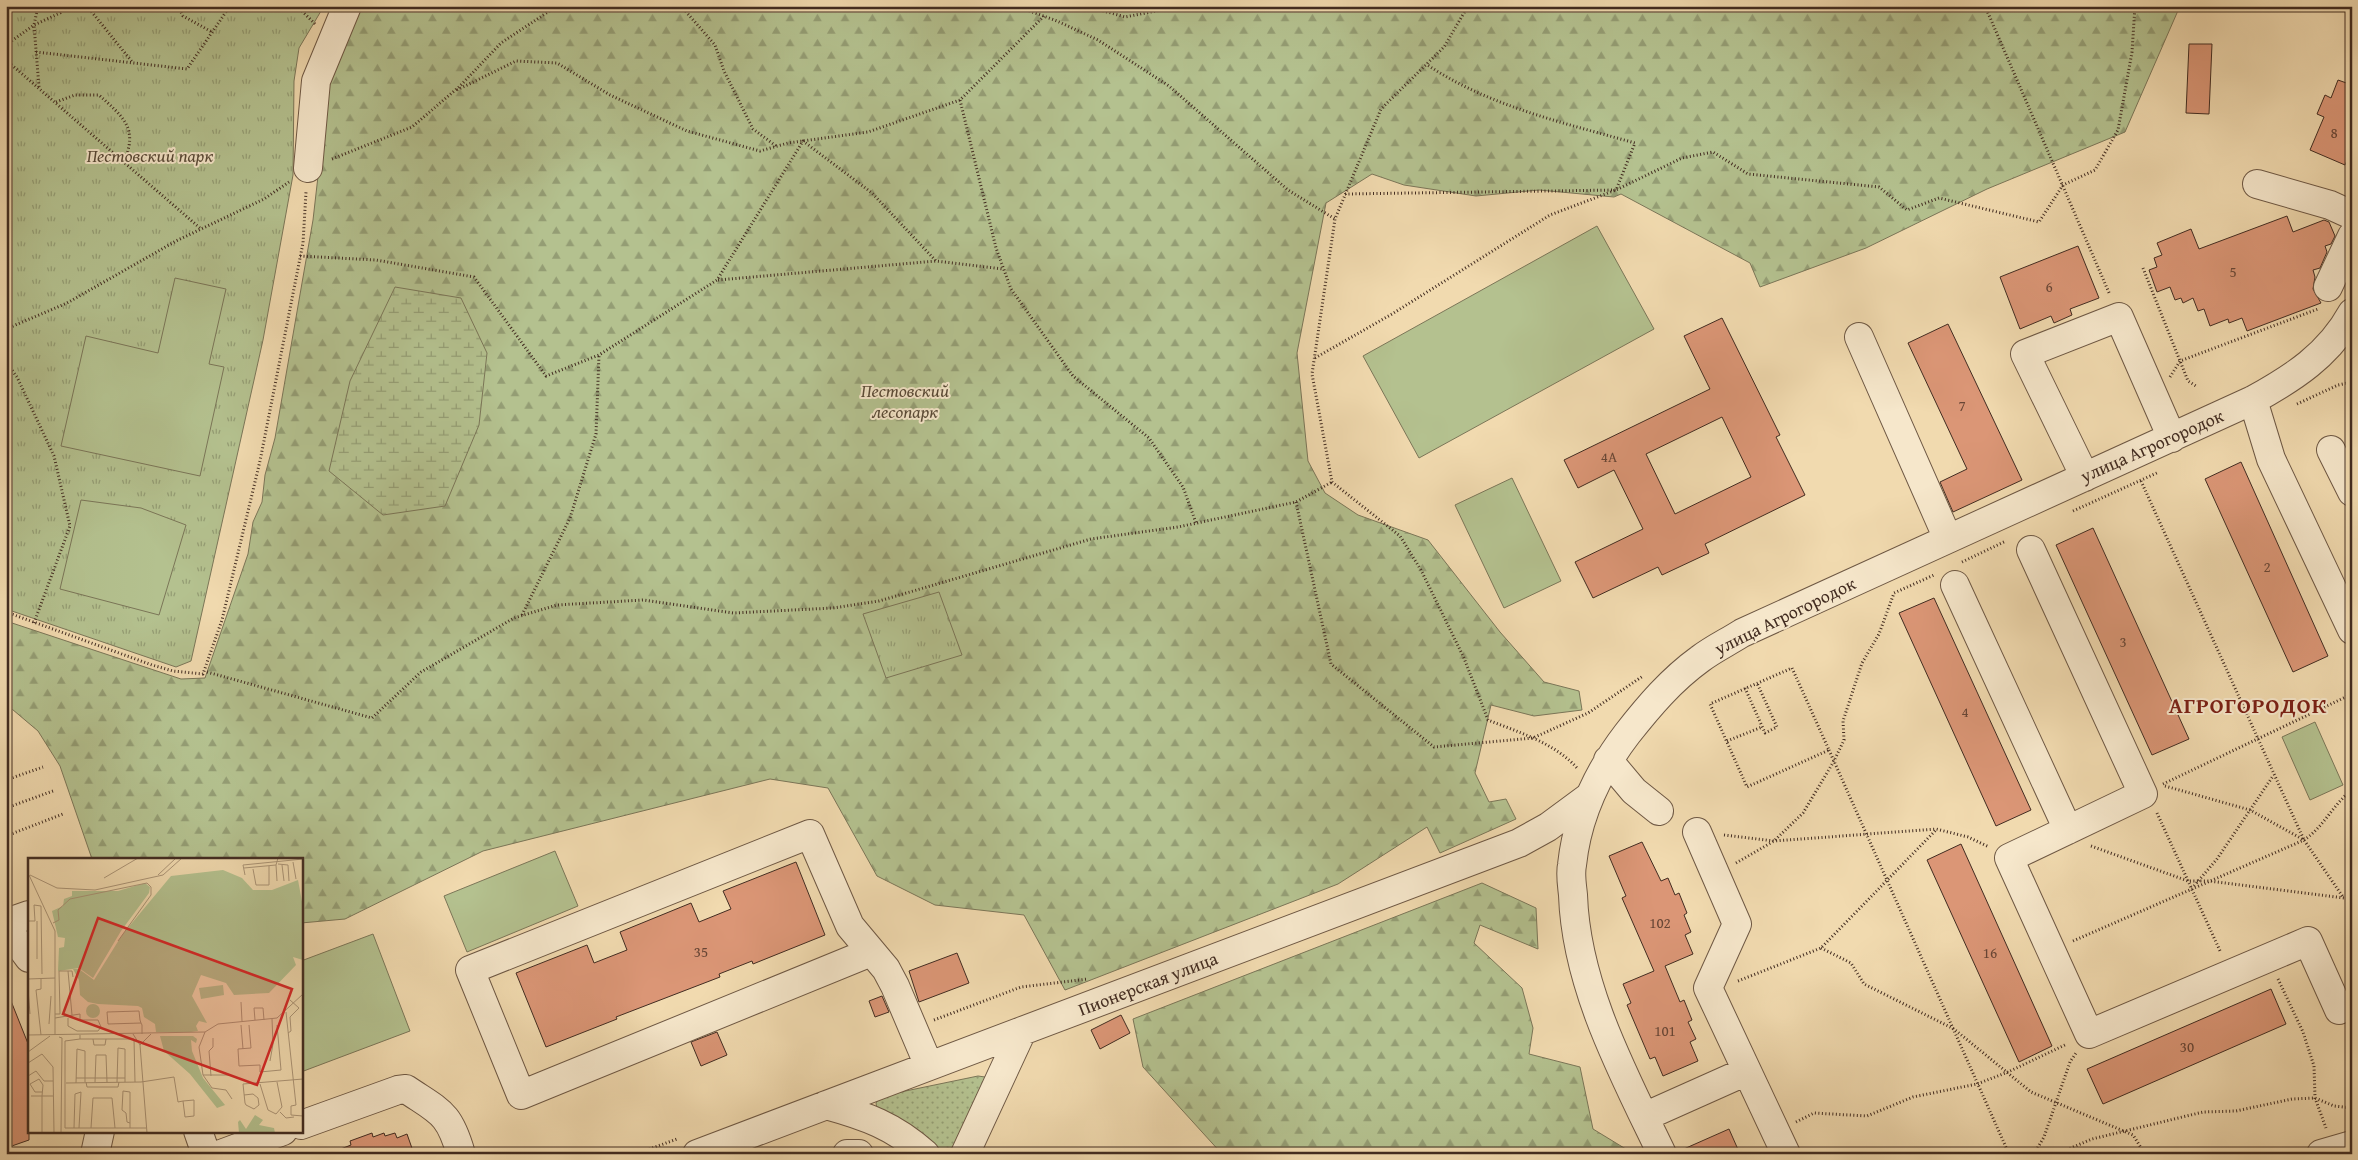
<svg xmlns="http://www.w3.org/2000/svg" width="2358" height="1160" font-family="'Gentium Book Plus',serif">
<defs>
<pattern id="grass-dots" width="8" height="8" patternUnits="userSpaceOnUse" patternTransform="scale(1.25)"><rect width="8" height="8" fill="#b4c18f"/><path d="M2 2h.1M6 6h.1" fill="none" stroke="#949d74" stroke-width="1.8" stroke-linecap="round"/></pattern>
<pattern id="forest-firs" width="22" height="20" patternUnits="userSpaceOnUse" patternTransform="scale(1.25)"><rect width="22" height="20" fill="#b4c18f"/><path d="M5 1l3.5 6h-7zM16 11l3.5 6h-7z" fill="#949d74"/></pattern>
<pattern id="wetland-marsh" width="20" height="14" patternUnits="userSpaceOnUse" patternTransform="scale(1.25)"><rect width="20" height="14" fill="#b4c18f"/><path d="M1 5h8M5 5V1M11 12h8M15 12V8" fill="none" stroke="#949d74"/></pattern>
<pattern id="park-tufts" width="24" height="20" patternUnits="userSpaceOnUse" patternTransform="scale(1.25)"><rect width="24" height="20" fill="#b4c18f"/><path d="M3 7l-1-3M5 7V3M7 7l1-3M15 17l-1-3M17 17v-4M19 17l1-3" fill="none" stroke="#949d74"/></pattern>
</defs>
<rect width="100%" height="100%" fill="#f1daaf"/>
<filter id="stains"><feTurbulence type="fractalNoise" baseFrequency=".004" numOctaves="4"/><feColorMatrix values="0 0 0 0 .2 0 0 0 0 .09 0 0 0 0 .02 0 0 0 .5 -.17"/></filter>
<radialGradient id="worn" r=".72"><stop offset=".6" stop-color="#630" stop-opacity="0"/><stop offset="1" stop-color="#630" stop-opacity=".3"/></radialGradient>
<path fill="url(#grass-dots)" stroke="#7b7658" d="M978 1076 985 1077 988 1080 955 1149 951 1153 940 1152 929 1140 877 1109 876 1103 879 1098 891 1094Z"/>
<path fill="url(#forest-firs)" stroke="#7b7658" d="M353 6H2180L2125 132 1987 189 1866 248 1760 287 1750 263 1621 194 1614 197 1539 190 1476 196 1404 185 1372 174 1326 203 1297 353 1308 461 1325 493 1358 515 1428 540 1500 632 1544 682 1579 691 1582 710 1534 716 1491 705 1475 773 1489 802 1506 799 1516 819 1440 853 1427 827 1338 884 1065 990 1024 915 935 905 877 876 828 788 770 779 483 851 345 919 301 923V859H92L60 766 38 731 6 704V621L181 679 205 678 248 554 253 522 262 502 265 475 275 438 313 220 329 80Z
M1482 883 1536 908 1538 949 1480 925 1474 943 1522 988 1533 1028 1529 1054 1580 1067 1593 1129 1634 1154H1222L1143 1067 1133 1019Z"/>
<path fill="url(#wetland-marsh)" stroke="#7b7658" d="M395 287 461 298 487 353 479 425 445 506 383 515 329 471 350 381Z"/>
<path fill="url(#park-tufts)" stroke="#7b7658" d="M6 6H324L299 48 294 81 293 175 263 340 191 661 176 667 6 609Z
M939 592 962 655 886 678 863 614Z"/>
<path fill="#b4c18f" stroke="#7b7658" d="M1597 226 1654 329 1419 458 1363 356Z
M175 278 226 289 209 364 224 367 200 476 61 446 86 336 158 353Z
M1512 478 1561 581 1504 608 1455 505Z
M81 500 141 508 186 525 159 615 60 589Z
M2315 722 2343 785 2310 800 2282 737Z
M555 851 578 906 467 952 444 896Z
M373 934 410 1031 301 1072V961Z"/>
<path fill="#db9676" stroke="#422c21" fill-rule="evenodd" d="M2189 44H2212L2209 114 2186 113Z
M2338 80 2352 85V149L2345 165 2310 150 2324 117 2317 114 2325 95 2331 98Z
M2287 216 2293 232 2324 220 2329 222 2335 236 2331 244 2325 246 2327 252 2320 268 2313 270 2315 277 2313 289 2321 303 2247 331 2242 318 2229 323 2228 319 2210 326 2204 309 2198 311 2193 298 2183 303 2181 298 2175 300 2170 287 2157 292 2149 270 2157 267 2154 258 2162 255 2157 243 2191 229 2199 249Z
M2078 246 2099 298 2070 309 2072 315 2054 323 2051 316 2020 329 2000 277Z
M1722 318 1780 435 1776 437 1805 495 1705 544 1709 553 1662 575 1658 567 1593 598 1575 562 1643 529 1614 470 1578 488 1564 460 1710 389 1684 336ZM1722 417 1751 477 1675 514 1646 454Z
M1948 324 2022 480 1953 512 1940 482 1967 469 1908 343Z
M2241 462 2328 656 2293 672 2205 479Z
M2093 528 2189 739 2152 755 2056 545Z
M1934 598 2031 810 1996 826 1899 613Z
M1642 842 1661 881 1668 878 1675 895 1679 893 1687 913 1684 915 1691 932 1685 935 1693 954 1665 966 1680 1002 1684 1000 1692 1020 1688 1022 1696 1039 1690 1042 1698 1061 1663 1076 1655 1057 1650 1059 1627 1005 1631 1003 1623 984 1654 971 1622 898 1626 896 1609 856Z
M1961 844 2052 1046 2019 1062 1927 860Z
M796 862 825 935 753 964 752 961 719 974 720 977 616 1017 617 1019 546 1047 516 973 587 945 594 963 627 950 620 932 691 903 699 922 731 909 723 891Z
M957 953 969 983 919 1002 909 971Z
M2271 989 2286 1024 2103 1104 2087 1069Z
M7 991 29 1046V1140L6 1148Z
M882 996 889 1012 875 1017 869 1001Z
M1121 1015 1130 1033 1100 1049 1091 1030Z
M717 1032 727 1055 701 1066 691 1042Z
M1729 1129 1740 1154H1677V1152Z
M372 1133 373 1137 384 1133 385 1136 395 1133 397 1138 407 1134 414 1154H333V1152L351 1145 350 1141Z"/>
<g fill="none" stroke-linecap="round" stroke-linejoin="round">
<g stroke="#6e5844" stroke-width="30">
<path id="minor" d="M308 168 316 81 347 6
M2257 184 2330 205 2352 215
M2328 287 2352 236
M1859 337 1948 539
M2253 400 2271 459 2352 630
M2331 450 2352 492
M2085 477 2025 354 2119 317 2172 438
M2031 550 2143 794 2009 858 2089 1034 2308 941 2339 1010 2352 1004
M1955 585 2068 830
M1608 760 1634 791 1659 811
M1697 832 1737 924 1708 988 1786 1154
M6 923 29 915
M6 927 29 958
M871 952 521 1095 470 970 810 834 850 926 886 969 895 986 929 1066
M826 1105C866 1116 894 1126 925 1154
M1644 1117 1747 1071
M301 1125 398 1090 406 1089C440 1112 449 1112 461 1154
M198 1131 206 1154
M95 1154 100 1131
M221 1154 283 1131
M697 1154 1519 843 1548 827 1590 796
M847 1154H859
M965 1154 1022 1031
M1662 1154C1623 1073 1576 986 1573 895 1572 885 1570 874 1572 865 1577 817 1598 772 1627 734 1649 706 1671 680 1700 659 1713 649 1728 642 1742 633L2253 400C2293 378 2329 355 2352 313
M2321 1154 2352 1145"/>
</g>
<path stroke="#422c21" stroke-width="3" stroke-dasharray="1 2.5" stroke-linecap="butt" d="M38 6 34 25 39 87
M87 6 133 63
M178 6 183 16 212 32
M297 6 315 24
M681 6 715 45 724 71 753 129 776 146
M1016 6 1057 21 1098 40 1169 86 1288 190 1335 219
M1086 6 1125 17 1182 6
M1468 6 1444 47 1381 109 1335 219 1312 374 1332 482 1400 536 1421 570 1464 658 1488 720C1518 732 1555 743 1577 768
M1985 6 2110 295
M1044 16 960 100 996 248 1011 289 1073 376 1149 438 1183 487 1196 523
M6 45 34 25 60 13 68 6
M36 52 187 69 230 6
M6 60 201 229
M457 90 516 61 557 63 610 95 687 131 760 151 788 143 868 132 960 100
M56 102 75 95H99C122 116 139 128 124 161
M332 159 412 127 460 86 501 43 557 6
M1345 194 1616 190 1635 143C1564 123 1488 106 1426 64
M300 256 376 260 474 277 546 376 599 355 717 280 803 141 872 193 936 261 1003 269
M2143 268 2188 381 2196 386
M718 280 936 261
M6 329 67 303 176 241 264 199 289 182
M1315 358 1392 314 1550 215 1616 190 1682 158 1713 152 1748 174 1879 187 1907 210 1939 198 2039 222 2063 185 2095 170 2118 130 2132 52 2135 6
M6 362 17 377 54 456 70 526 34 623
M2170 377 2180 361 2318 309
M2297 404 2338 385 2352 382
M2141 481 2304 840
M1296 502 1331 664 1434 747 1533 738 1588 713 1643 676
M2073 511 2159 472
M1962 562 2006 541
M6 612 152 665 173 671 203 674 222 620 260 461 303 243 306 192
M522 615 570 518 596 434 599 355
M1792 668 1829 750 1747 787 1710 704Z
M207 672 372 718 421 672 514 618 557 605 643 600 733 613 833 608 879 601 1091 539 1178 527 1296 502 1332 482
M1745 688 1765 733 1777 727 1757 683
M1727 741 1762 727
M1829 750 2009 1154
M6 780 43 767
M2163 784 2352 694
M2165 786 2250 810 2304 840 2343 897
M6 808 53 791
M2157 813 2221 953
M1724 835 1774 841 1936 829 1968 837 1989 847
M6 836 63 814
M2091 846 2188 881H2209L2352 899
M1736 863 1774 841 1803 813 1834 761 1844 740 1843 721 1862 663 1879 634 1894 593 1934 575
M2194 886 2217 859 2273 776
M2073 941 2304 840C2324 827 2333 804 2352 790
M1821 948 1851 963 1864 984 1954 1029 2031 1092 2133 1135 2145 1154
M2278 979 2303 1032 2314 1066 2315 1098 2326 1128
M1738 981 1821 948 1936 830
M934 1020 1021 987 1088 979
M1796 1122 1814 1113 1867 1116 1913 1097 1977 1084 2008 1072 2067 1044
M636 1154 677 1139
M2034 1154 2044 1137 2070 1062 2076 1053
M2057 1154 2092 1139 2203 1112 2236 1111 2292 1099 2315 1098 2334 1106 2352 1108"/>
<use href="#minor" stroke="#f6e7cb" stroke-width="28"/>
</g>
<g text-anchor="middle" stroke-width="4" stroke-linejoin="round" paint-order="stroke">
<g font-size="15" fill="#684636">
<text x="2334" y="138">8</text>
<text x="2233" y="277">5</text>
<text x="2049" y="292">6</text>
<text x="1962" y="411">7</text>
<text x="1609" y="462">4А</text>
<text x="2267" y="572">2</text>
<text x="2123" y="647">3</text>
<text x="1965" y="717">4</text>
<text x="1660" y="928">102</text>
<text x="701" y="957">35</text>
<text x="1990" y="958">16</text>
<text x="1665" y="1036">101</text>
<text x="2187" y="1052">30</text>
</g>
<g font-size="18" font-style="italic" fill="#594a37" stroke="#f6e7cb">
<text x="150" y="162">Пестовский парк</text>
<text x="905" y="397">Пестовский<tspan x="905" dy="21">лесопарк</tspan></text>
</g>
<g font-size="18" fill="#422c21" stroke="#f6e7cb">
<text transform="translate(2152 446) rotate(-24)" y="6">улица Агрогородок</text>
<text transform="translate(1785 616) rotate(-26)" y="6">улица Агрогородок</text>
<text transform="translate(1148 984) rotate(-21)" y="6">Пионерская улица</text>
</g>
<g font-size="22" font-weight="bold" letter-spacing="1" fill="#7a1f14" stroke="#f6e7cb">
<text x="2248" y="713">АГРОГОРОДОК</text>
</g>
</g>
<g transform="translate(28 858)">
<rect width="275" height="275" fill="#f1daaf"/>
<path d="M195 12 214 20 225 32H244L270 22 275 49V102L265 99 268 107 241 135 206 137 198 125 173 117 164 138 179 165 171 163 168 168 170 173 163 174H128L127 166 116 159 114 150 110 148 70 146 60 144 52 137 51 122 45 111H51L66 122 94 77 143 18ZM132 178H165L169 181 168 185 163 182 164 193 175 220 197 247 189 250 162 216 136 193ZM227 257 235 262 231 267 246 270 247 275H211L210 264 212 262 218 271Z" fill="#b4c18f"/>
<path d="M83 106a8 8 0 1 1 16 0a8 8 0 1 1-16 0Z" fill="#b4c18f"/>
<path d="M117 25 122 29 121 35 93 73 65 120 51 110 30 113 31 90 36 89 37 80 30 79 24 53 35 48 36 41 44 38V33H90Z" fill="#b4c18f"/>
<path d="M76 88 79 91 72 105 61 99 67 90 72 94ZM195 127 196 137 173 141 171 130ZM58 153a7 7 0 1 1 14 0a7 7 0 1 1-14 0Z" fill="#b4c18f"/>
<path fill="none" stroke="#ab9476" stroke-width="1" d="M265 4 268 21M250 6 260 7 261 23M248 7 249 23M254 7 256 23M216 10 248 7 250 0M225 11 228 27H241V8M1 17 27 73V177M2 17 29 30 67 32 135 17 154 0M130 17 148 0M217 17 215 7 275 1M76 20 110 0M13 48 14 116M0 63H7L6 47 13 48M9 63V101M25 65 31 62 30 52 42 41 119 25 123 29V37L90 83M31 113H44L45 119M40 113 44 157M0 121 27 120M13 121V131L8 132 13 177M0 131 2 156M213 144 214 163M258 154 268 247 263 248V257L275 258M27 156H32L31 113M27 160 52 156V162H70L73 169 70 173H49L40 168V160M227 162 226 150H235L236 162M113 165 80 166 79 154 111 153 112 162 113 165 114 167V176M21 166 23 138M213 167 215 191M221 167 223 190 210 191 211 208 232 207V214L253 212 249 167M260 175 263 173 262 159 271 150 262 142M105 176 112 187 119 275M0 177 177 174M52 177V181L37 183V270H118M31 179 34 180 33 275M52 181H106L107 224M65 181 66 187H77L78 181M112 187 123 176M0 194 22 178M242 203 245 186 244 161M0 205 14 196 25 209 26 275M175 217 184 230 198 232 204 241M203 217H175L171 189 177 174 190 166 249 160 275 136M0 218 8 213 16 223H25M183 218 181 193 185 189V180M48 220H97M58 224 59 229H90L91 224M67 224 68 197H78L79 224M89 224 90 190 97 191V224M38 225 113 224 146 219 150 244 155 243 166 242V258L157 259 155 243M48 225 49 191 57 193V224M232 226 240 252 248 256 254 249 249 224M14 234H7L2 226 11 221 15 227 14 238H25M216 237 225 236 230 240 231 247 226 251 218 247 217 245 215 226 275 221M3 238H14V275M252 254 258 260 266 259M102 265 99 264 98 255 94 252 95 233 102 234V270M46 270 47 236 53 234 51 270M63 270 65 240H84L87 270"/>
<path fill="#d62828" fill-opacity="0.15" stroke="#d62828" stroke-width="2.5" d="M70 60 264 131 229 227 35 156Z"/>
<rect width="275" height="275" fill="none" stroke="#422c21" stroke-width="2.5"/>
</g>
<rect width="2358" height="1160" fill="none" stroke="#f1daaf" stroke-width="25"/>
<rect x="8" y="8" width="2343" height="1145" fill="none" stroke="#422c21" stroke-width="2.5"/>
<rect x="12" y="12" width="2333" height="1135" fill="none" stroke="#422c21"/>
<rect width="100%" height="100%" filter="url(#stains)"/>
<rect width="100%" height="100%" fill="url(#worn)"/>
</svg>
